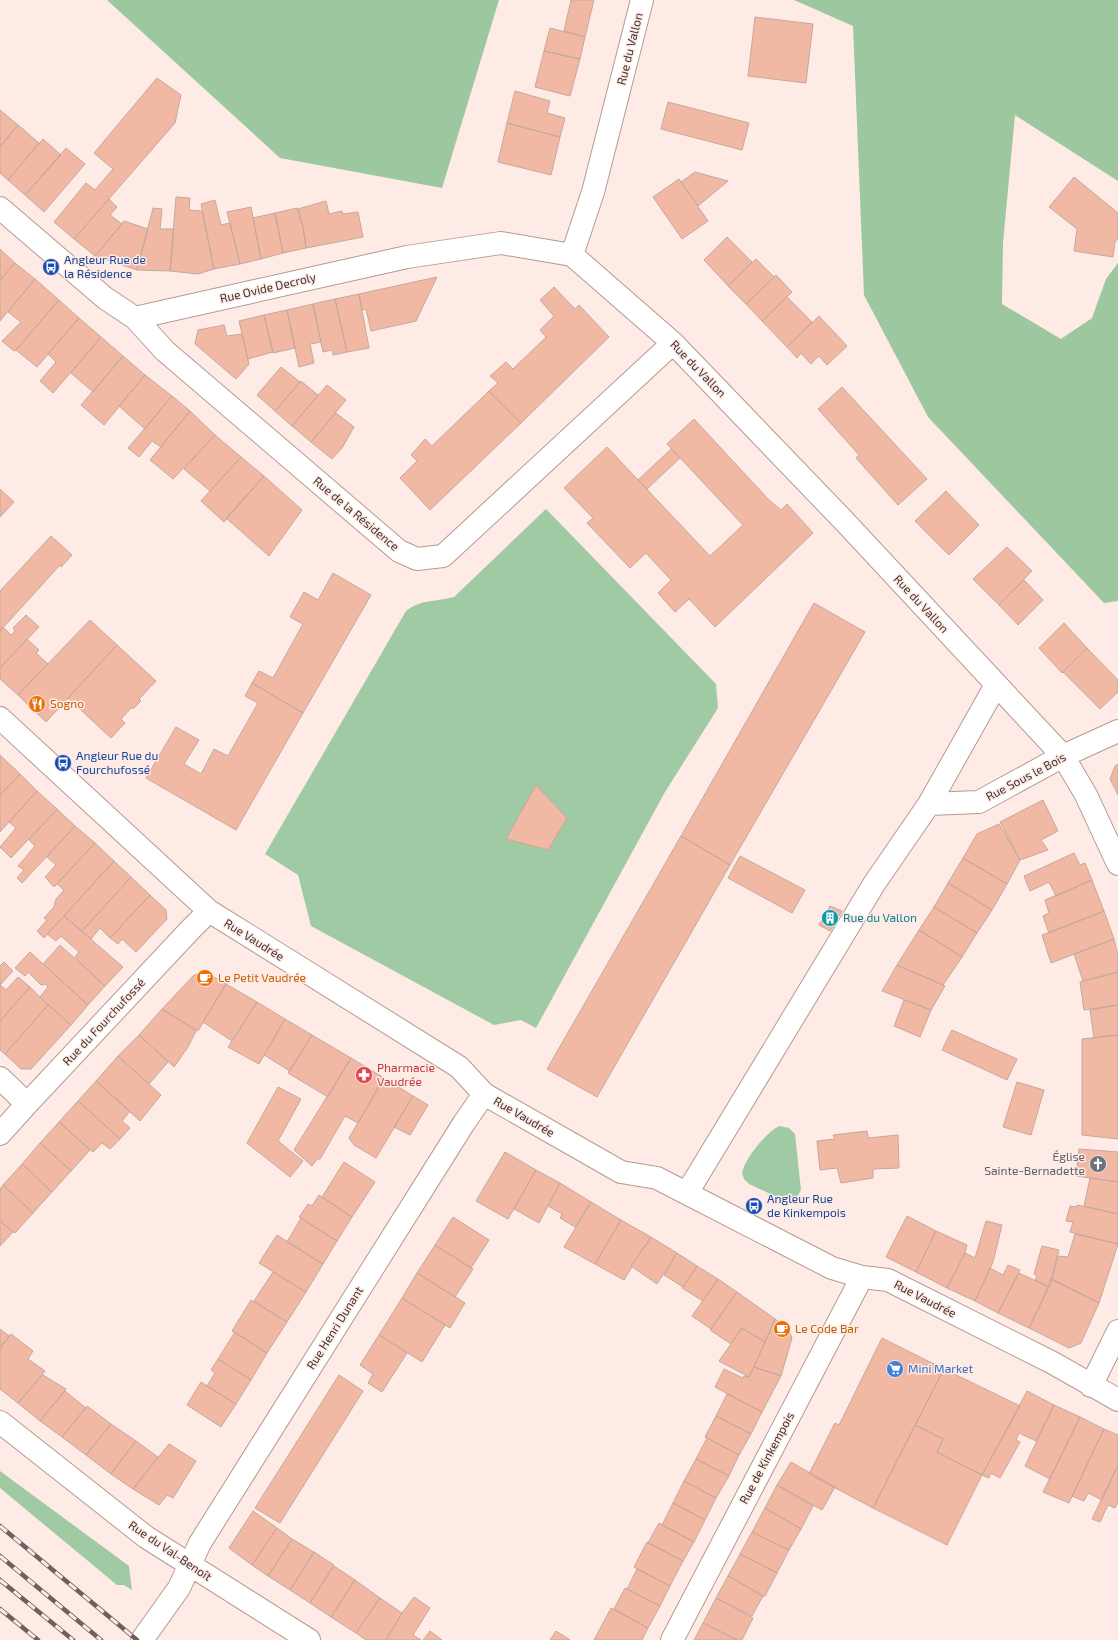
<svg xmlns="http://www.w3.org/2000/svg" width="1118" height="1640" font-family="'Exo 2',sans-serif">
<rect width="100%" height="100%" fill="#feebe5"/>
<path fill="#a0caa3" d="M546 509 716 684 718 708 665 792 536 1028 521 1020 494 1025 311 926 298 875 265 854 406 611C421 599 436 602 454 597Z
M779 1126 789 1128 795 1134 801 1190 796 1199 789 1201 783 1200 749 1184 744 1179 742 1173C745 1158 766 1133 779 1126Z
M0 1471 129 1566 132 1590 124 1585H117L0 1488Z"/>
<path fill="#9dc79f" d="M107 0H499L442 188 280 158Z
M794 0H1118V181L1015 115 1003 243 1002 304 1061 339 1092 318 1106 279 1118 263V601L1104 603 928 417 864 295 853 26Z"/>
<path fill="#f1b9a4" stroke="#c5a89d" d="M571 0H594L585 37 564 31Z
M755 17 813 24 806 83 748 76Z
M550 28 585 37 580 59 544 51Z
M544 51 580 59 570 96 535 87Z
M157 78 181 95 175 123 74 239 54 222 86 183 95 190 113 169 94 153Z
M515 91 550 101 547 113 565 118 560 137 507 123Z
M668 102 749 123 742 150 661 129Z
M0 110 18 125 0 147Z
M507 123 560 137 551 175 498 162Z
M18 125 39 143 8 180 0 173V147Z
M43 139 61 155 25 195 8 180Z
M66 148 85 164 44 212 25 195Z
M695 172 728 181 698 206 681 182Z
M1074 177 1118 213V238L1115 242 1113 257 1074 251 1077 229 1049 207Z
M679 179 708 221 682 239 653 197Z
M176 197 190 198 189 210 202 211 214 269 198 274 170 271Z
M109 199 117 207 110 215 122 224 95 256 74 239Z
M215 200 221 225 230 223 240 264 214 269 201 204Z
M326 201 329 214 342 211 343 214 358 212 363 237 306 248 303 227 298 209Z
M251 207 261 259 240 264 227 212Z
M153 208 162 209 160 229H174L170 271 137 270Z
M297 208 303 227 306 248 283 253 275 213Z
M275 213 283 253 261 259 253 218Z
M124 221 148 229 137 270 95 256Z
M727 237 752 262 728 286 704 260Z
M0 249 15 263 0 280Z
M756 259 774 277 746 304 728 286Z
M15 263 35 279 0 321V280Z
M776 275 792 292 762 321 746 304Z
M437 277 416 321 371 331 366 309 362 310 359 294Z
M35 279 59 300 16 350 14 351 2 341 21 322 8 312Z
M554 287 575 309 579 305 609 337 521 423 489 391 498 383 490 376 506 362 513 369 546 337 540 330 554 316 540 300Z
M359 294 369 348 347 352 335 299Z
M787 297 812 322 787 347 762 321Z
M335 299 347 352 333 355 332 350 323 352 313 304Z
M59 300 79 318 37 367 16 350Z
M313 304 321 342 310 344 314 363 299 367 287 310Z
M287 310 295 348 273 353 264 315Z
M264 315 273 352 248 359 239 321Z
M819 316 847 346 827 365 819 356 811 364 801 353 797 358 787 347Z
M79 318 101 337 53 393 40 381 56 362 48 354Z
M224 325 227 336 242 334 249 364 236 379 195 344 198 330Z
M101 337 123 356 93 392 71 373Z
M123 356 145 375 104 425 81 405Z
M281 367 300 382 275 411 257 395Z
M145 375 172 396 145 429 119 406Z
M301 381 318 395 292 426 275 411Z
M327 385 346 400 311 442 292 426Z
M842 387 927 479 898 505 856 458 859 455 818 409Z
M489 391 521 423 430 510 400 478 417 461 411 455 425 439 432 446Z
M172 396 190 411 161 447 152 441 139 457 128 448Z
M190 411 215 435 173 479 150 460Z
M336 413 354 427 342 448 332 459 311 442Z
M694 419 769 500 781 510 787 504 813 533 715 627 689 599 675 612 658 593 671 580 646 553 630 568 587 523 593 518 564 488 607 447 710 556 743 525 667 444Z
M215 435 241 457 210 491 184 469Z
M671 449 680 458 647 489 638 480Z
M241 457 264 476 224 522 201 501Z
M264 476 302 510 269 556 226 518Z
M0 489 14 502 0 517Z
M946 491 979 525 949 555 915 521Z
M51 536 72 555 61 567 60 565 0 631V591Z
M1007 547 1032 571 999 605 973 579Z
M333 573 371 595 303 713 252 683 259 671 273 678 303 624 290 617 304 592 318 600Z
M1024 580 1043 600 1018 625 999 605Z
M814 603 865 632 730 865 681 836Z
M26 615 39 627 0 668V631L3 627 11 635 15 631 13 628Z
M90 620 117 645 46 722 18 695Z
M1064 623 1087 648 1062 673 1039 648Z
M27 639 39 650 36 653 48 664 18 695 0 679V668Z
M117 645 156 681 139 699 141 701 133 709 132 707 121 719 125 723 111 738 68 698Z
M1087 648 1118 680V692L1100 709 1063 672Z
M252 683 303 713 236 830 146 778 176 727 199 740 184 764 201 774 214 749 228 756 258 703 245 696Z
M0 755 20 774 0 795Z
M1118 764V795L1110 779 1115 766Z
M20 774 37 791 0 832V795Z
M536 785 567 818 548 850 506 839Z
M37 791 57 809 11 858 0 847 16 828 9 822Z
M1043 800 1058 831 1041 840 1048 850 1020 860 1000 822Z
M57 809 75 826 22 883 17 878 24 870 18 866 35 846 29 840Z
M999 824 1020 860 1007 884 963 858 977 834Z
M75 826 95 843 54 887 45 877 56 865 47 857Z
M681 836 730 865 597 1097 547 1069Z
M95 843 114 861 44 938 37 931 47 920 44 918 54 907 56 899 64 890 57 884Z
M1074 853 1080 865 1085 863 1092 880 1056 896 1049 882 1030 891 1024 876Z
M740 856 805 890 792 913 728 878Z
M963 858 1007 884 992 910 948 883Z
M114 861 131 877 82 931 64 916Z
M131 877 150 895 110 938 100 928 91 939 82 931Z
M1092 880 1104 911 1049 933 1043 916 1049 913 1045 900Z
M948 883 992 910 977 933 934 907Z
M150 895 166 910 167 919 136 952 122 939 118 944 110 938Z
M830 906 842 911 830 931 819 925Z
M934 907 977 933 962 957 919 930Z
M1104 911 1114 939 1051 963 1042 935Z
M64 916 123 967 105 986 75 957 79 952 61 936 56 941 47 934Z
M919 930 962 957 943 985 897 965Z
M1114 939 1118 955V972L1083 981 1074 954Z
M60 945 105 986 88 1005 43 964Z
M30 952 88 1005 71 1025 40 997 48 987 45 984 41 985 28 972 25 976 15 968Z
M4 962 13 971 0 985V966Z
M897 965 945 986 931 1010 882 991Z
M1118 972V1005L1084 1010 1080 982Z
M207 973 226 984 198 1031 162 1009 194 975Z
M18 977 30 987 0 1021V985L6 990Z
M226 984 257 1002 232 1041 203 1022Z
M30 987 48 1005 5 1054 0 1050V1021Z
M904 1000 931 1010 920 1037 894 1026Z
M257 1002 285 1019 259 1064 228 1047Z
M48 1005 71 1025 31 1069H21L5 1054Z
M1118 1005V1035L1094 1038 1090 1010Z
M162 1009 196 1031 188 1047 174 1067 139 1035Z
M285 1019 312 1035 290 1071 264 1055Z
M952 1030 1017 1059 1007 1080 942 1050Z
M139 1035 168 1062 149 1084 118 1056Z
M312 1035 351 1058 328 1097 288 1073Z
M1118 1035V1139L1082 1135V1039Z
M118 1056 161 1095 140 1121 96 1081Z
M351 1058 384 1078 358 1123 345 1116 320 1159H317L312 1166 294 1150Z
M384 1078 413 1096 376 1158 354 1145 349 1138Z
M96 1081 130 1111 122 1121 130 1128 120 1139 78 1101Z
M1017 1082 1044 1090 1031 1135 1003 1127Z
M278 1087 301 1099 278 1141 303 1161 290 1177 247 1143Z
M413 1096 428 1105 410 1135 394 1127Z
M78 1101 120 1139 110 1149 102 1143 93 1152 59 1122Z
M59 1122 90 1150 71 1171 40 1143Z
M867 1131 868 1138 898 1135 899 1168 873 1169V1178L841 1183 837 1168 820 1170 817 1141 835 1139 833 1135Z
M40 1143 71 1171 52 1192 22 1164Z
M1079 1149 1118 1152V1182L1076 1176Z
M505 1152 536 1170 508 1219 476 1201Z
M344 1162 375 1182 352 1217 322 1197Z
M22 1164 52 1192 33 1213 3 1185Z
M536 1170 560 1183 539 1223 514 1209Z
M1090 1178 1118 1182V1214L1084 1206Z
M560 1183 591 1202 575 1227 560 1218 562 1214 548 1206Z
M3 1185 33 1213 15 1233 0 1221V1189Z
M319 1195 352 1217 337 1241 299 1217 308 1204 312 1206Z
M591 1202 621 1220 595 1264 564 1247Z
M1077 1205 1118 1214V1244L1070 1232 1073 1222 1066 1221 1070 1206 1077 1207Z
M907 1216 936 1231 916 1272 886 1257Z
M453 1217 489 1240 471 1268 435 1245Z
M301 1218 337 1241 323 1264 287 1242Z
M621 1220 651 1237 631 1266 632 1267 624 1280 595 1264Z
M0 1221 13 1232 0 1246Z
M986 1221 1002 1225 993 1262 975 1301 947 1288 965 1253 975 1258Z
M936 1231 967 1245 965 1253 947 1288 916 1272Z
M1075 1234 1118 1244 1099 1303 1052 1280 1058 1256 1068 1257Z
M277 1235 323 1264 306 1292 259 1263Z
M651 1237 677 1253 657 1284 631 1266Z
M435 1245 473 1269 455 1297 417 1273Z
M1042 1246 1059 1250 1049 1287 1035 1280 1037 1276 1034 1274Z
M677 1253 697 1266 683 1287 664 1275Z
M1008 1265 1020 1270 998 1313 975 1301 990 1268 1003 1275Z
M697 1266 718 1279 703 1301 682 1288Z
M273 1272 306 1292 287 1322 254 1301Z
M417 1273 465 1303 450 1328 402 1298Z
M1019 1273 1049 1287 1029 1328 998 1313Z
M718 1279 737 1292 711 1329 692 1316Z
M1052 1279 1099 1303 1081 1343 1069 1348 1029 1328Z
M737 1292 775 1319 765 1342 742 1328 731 1344 710 1330Z
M402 1298 445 1325 422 1362 379 1335Z
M251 1300 287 1322 267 1353 232 1331Z
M775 1319 788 1328 792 1338 781 1376 754 1367Z
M742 1328 765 1342 749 1377 719 1361Z
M0 1329 9 1336 0 1348Z
M235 1332 267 1353 251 1380 218 1359Z
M11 1334 33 1351 28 1359 45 1371 18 1403 0 1389V1348Z
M379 1335 407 1353 382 1392 368 1383 373 1374 360 1365Z
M882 1338 944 1369 873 1508 809 1474 835 1423 839 1425Z
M218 1359 251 1380 236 1404 207 1386 215 1373 211 1370Z
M754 1367 781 1376 762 1412 715 1387 724 1369 743 1378 744 1376 749 1377Z
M944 1369 1020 1406 982 1475 937 1452 943 1439 915 1425Z
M43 1375 66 1389 40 1421 18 1403Z
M339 1375 363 1391 280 1523 255 1508Z
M201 1382 236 1404 221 1427 187 1405Z
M65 1391 86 1408 62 1437 40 1421Z
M1027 1391 1054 1405 1036 1441 1019 1433 1016 1440 1020 1442 1000 1478 991 1473 989 1478 982 1475Z
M727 1394 762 1412 751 1434 716 1416Z
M1054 1405 1080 1417 1050 1479 1025 1466Z
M87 1406 111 1424 86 1455 62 1437Z
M716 1416 751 1434 739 1455 705 1437Z
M1080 1417 1104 1429 1069 1503 1043 1492Z
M111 1424 136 1441 111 1474 86 1455Z
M915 1425 943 1439 937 1452 982 1475 947 1545 873 1508Z
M1104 1429 1118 1435V1465L1102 1500 1088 1493 1084 1501 1072 1496Z
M707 1438 739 1455 729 1476 696 1459Z
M136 1441 158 1457 133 1489 111 1474Z
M169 1444 196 1461 173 1498 167 1495 159 1505 133 1489Z
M696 1459 729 1476 716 1498 684 1481Z
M791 1462 835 1487 822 1510 777 1485Z
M1118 1465V1502L1115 1508 1108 1505 1100 1522 1092 1519Z
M684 1481 716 1498 705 1520 673 1503Z
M777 1485 813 1506 801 1529 765 1508Z
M673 1503 705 1520 694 1542 662 1525Z
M765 1508 801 1529 789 1550 752 1532Z
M253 1511 277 1528 252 1565 229 1548Z
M659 1523 694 1542 683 1561 648 1543Z
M277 1528 292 1539 268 1576 252 1565Z
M752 1532 789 1550 777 1573 740 1554Z
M292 1539 314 1552 290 1590 268 1576Z
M647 1542 683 1561 670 1586 634 1567Z
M314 1552 334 1565 310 1603 290 1590Z
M740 1554 777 1573 765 1596H763L728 1576Z
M334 1566 355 1580 331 1617 310 1603Z
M637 1569 670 1586 660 1606 627 1589Z
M728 1576 763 1596 752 1616 716 1598Z
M355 1580 380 1598 356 1633 331 1617Z
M625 1588 660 1606 648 1628 614 1609Z
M414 1597 430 1608 413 1635 421 1640H386L402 1613Z
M380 1598 402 1613 386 1640H366L356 1633Z
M716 1598 753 1618 742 1640H737L703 1623Z
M611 1608 648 1628 642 1640H594Z
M703 1623 737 1640H694Z
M430 1631 442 1640H423Z
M556 1631 570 1640H550Z"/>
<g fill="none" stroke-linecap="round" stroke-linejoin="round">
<g stroke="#b69a90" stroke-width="24">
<path id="street" d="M0 208 105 298 135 318 407 257 501 243 572 255
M572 255 673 343 846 523 1063 756 1086 795 1118 864
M572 255 593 192 642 0
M135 318 165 351 399 551 417 559 443 556 673 343
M0 718 209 911 459 1067 484 1094 621 1172 657 1178 832 1268 862 1277 888 1280 1053 1363 1118 1400
M929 804 979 802 1063 756 1118 731
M0 1078 27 1104
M0 1134 27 1104 190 930 209 911
M687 1193 874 884 929 804 996 685
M1091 1386 1118 1331
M0 1422 146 1537 309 1640
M142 1640 179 1588 200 1543 464 1123 484 1094
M672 1640 862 1277"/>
</g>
<use href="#street" stroke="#fff" stroke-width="22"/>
<g stroke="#6e605c" stroke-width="4.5">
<path id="rail" d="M0 1526 137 1640
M0 1556 101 1640
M0 1580 73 1640
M0 1609 38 1640"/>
</g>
<use href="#rail" stroke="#feebe5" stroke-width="3" stroke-dasharray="9" stroke-linecap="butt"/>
</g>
<defs>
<g id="bus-disc" transform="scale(0.9)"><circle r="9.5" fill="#1a4fb4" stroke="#feebe5"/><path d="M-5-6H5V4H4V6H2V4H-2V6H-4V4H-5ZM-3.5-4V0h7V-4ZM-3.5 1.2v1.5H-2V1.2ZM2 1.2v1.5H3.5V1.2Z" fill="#fff"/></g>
<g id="restaurant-disc" transform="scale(0.9)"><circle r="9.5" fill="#e8710a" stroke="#feebe5"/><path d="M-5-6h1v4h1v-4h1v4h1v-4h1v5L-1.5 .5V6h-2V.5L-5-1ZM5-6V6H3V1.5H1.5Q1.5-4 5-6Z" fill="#fff"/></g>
<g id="building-disc" transform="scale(0.9)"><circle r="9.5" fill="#0f9aa8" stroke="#feebe5"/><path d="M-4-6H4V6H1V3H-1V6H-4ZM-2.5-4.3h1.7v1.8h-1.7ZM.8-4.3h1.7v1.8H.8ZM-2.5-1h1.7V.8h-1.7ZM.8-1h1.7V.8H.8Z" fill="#fff"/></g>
<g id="cafe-disc" transform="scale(0.9)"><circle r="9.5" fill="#e8710a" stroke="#feebe5"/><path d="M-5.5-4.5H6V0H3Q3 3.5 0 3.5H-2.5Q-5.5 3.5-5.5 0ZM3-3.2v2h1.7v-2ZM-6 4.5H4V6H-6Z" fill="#fff"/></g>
<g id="pharmacy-disc" transform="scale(0.9)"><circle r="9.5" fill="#e0444e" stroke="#feebe5"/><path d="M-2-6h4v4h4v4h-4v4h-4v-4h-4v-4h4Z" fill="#fff"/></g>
<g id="church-disc" transform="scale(0.9)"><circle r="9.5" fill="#6b7280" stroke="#feebe5"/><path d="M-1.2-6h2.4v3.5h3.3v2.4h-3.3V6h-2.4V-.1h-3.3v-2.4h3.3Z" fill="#fff"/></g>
<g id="supermarket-disc" transform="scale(0.9)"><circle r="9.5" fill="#3f7fe0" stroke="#feebe5"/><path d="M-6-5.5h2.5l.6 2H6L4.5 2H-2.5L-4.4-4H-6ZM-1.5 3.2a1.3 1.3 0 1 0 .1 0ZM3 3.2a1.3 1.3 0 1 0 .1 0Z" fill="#fff"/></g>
</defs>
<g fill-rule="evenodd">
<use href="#bus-disc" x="51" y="267"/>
<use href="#restaurant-disc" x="37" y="704"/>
<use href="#bus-disc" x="63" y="763"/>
<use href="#building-disc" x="830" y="918"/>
<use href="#cafe-disc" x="205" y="978"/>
<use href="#pharmacy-disc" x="364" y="1075"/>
<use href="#church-disc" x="1098" y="1164"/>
<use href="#bus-disc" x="754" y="1206"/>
<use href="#cafe-disc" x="782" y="1329"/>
<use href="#supermarket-disc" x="895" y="1369"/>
</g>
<g text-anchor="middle" stroke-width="3" stroke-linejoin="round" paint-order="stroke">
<g font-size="12" fill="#403430" stroke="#feebe5">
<text transform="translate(630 49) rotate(-76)" y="4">Rue du Vallon</text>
<text transform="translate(268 288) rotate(-13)" y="4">Rue Ovide Decroly</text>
<text transform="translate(698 369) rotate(46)" y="4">Rue du Vallon</text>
<text transform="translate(356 514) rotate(40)" y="4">Rue de la Résidence</text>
<text transform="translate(921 604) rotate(47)" y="4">Rue du Vallon</text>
<text transform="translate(1026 777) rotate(-28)" y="4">Rue Sous le Bois</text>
<text transform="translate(254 940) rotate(32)" y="4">Rue Vaudrée</text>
<text transform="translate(104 1022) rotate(-47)" y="4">Rue du Fourchufossé</text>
<text transform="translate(524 1117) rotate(30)" y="4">Rue Vaudrée</text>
<text transform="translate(925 1299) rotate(27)" y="4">Rue Vaudrée</text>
<text transform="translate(335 1328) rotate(-58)" y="4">Rue Henri Dunant</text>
<text transform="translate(767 1458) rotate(-62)" y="4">Rue de Kinkempois</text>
<text transform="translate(170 1551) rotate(34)" y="4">Rue du Val-Benoît</text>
</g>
<g font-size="12" fill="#164399" stroke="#feebe5" text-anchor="start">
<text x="64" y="264">Angleur Rue de<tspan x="64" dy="14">la Résidence</tspan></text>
<text x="76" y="760">Angleur Rue du<tspan x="76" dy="14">Fourchufossé</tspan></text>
<text x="767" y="1203">Angleur Rue<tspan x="767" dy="14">de Kinkempois</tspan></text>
</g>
<g font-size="12" fill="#c56008" stroke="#feebe5" text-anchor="start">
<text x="50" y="708">Sogno</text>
<text x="218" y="982">Le Petit Vaudrée</text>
<text x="795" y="1333">Le Code Bar</text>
</g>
<g font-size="12" fill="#0d838f" stroke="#feebe5" text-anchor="start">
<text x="843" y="922">Rue du Vallon</text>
</g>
<g font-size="12" fill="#be3a42" stroke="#feebe5" text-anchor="start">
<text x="377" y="1072">Pharmacie<tspan x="377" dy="14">Vaudrée</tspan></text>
</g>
<g font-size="12" fill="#5b616d" stroke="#feebe5" text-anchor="end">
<text x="1085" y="1161">Église<tspan x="1085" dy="14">Sainte-Bernadette</tspan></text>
</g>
<g font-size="12" fill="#366cbe" stroke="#feebe5" text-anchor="start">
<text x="908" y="1373">Mini Market</text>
</g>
</g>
</svg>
